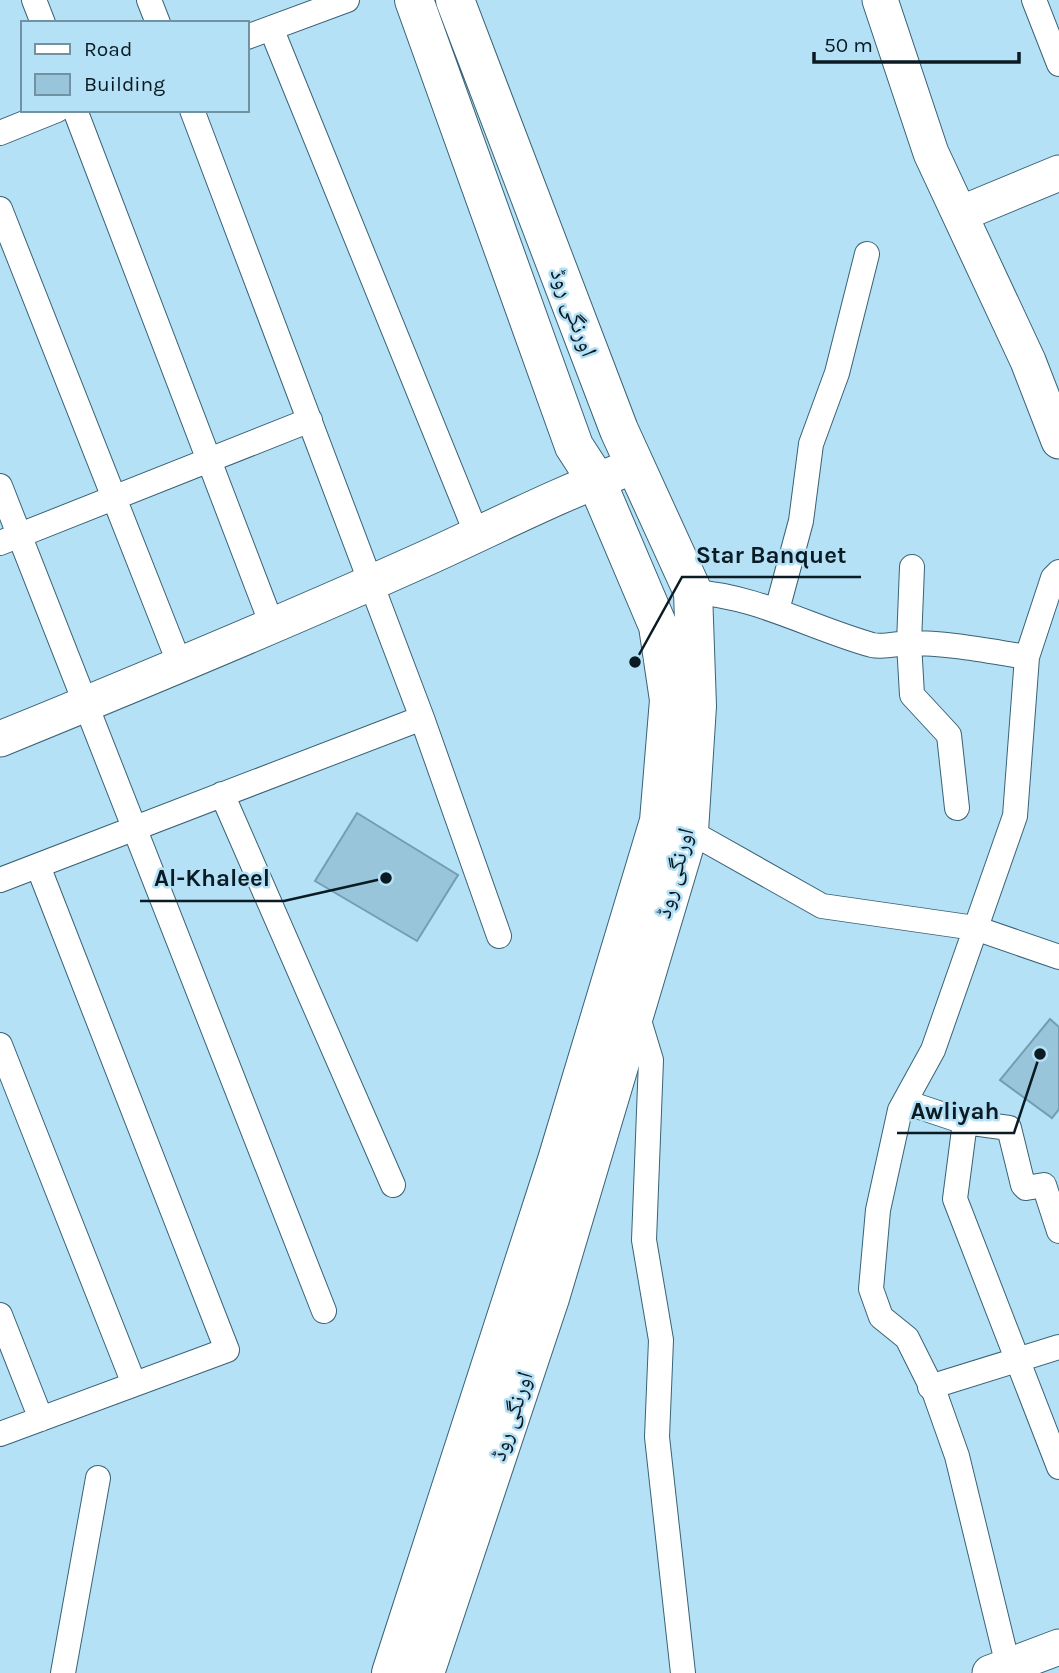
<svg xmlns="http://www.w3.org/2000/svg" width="1059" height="1673" font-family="Karla,'Noto Naskh Arabic',sans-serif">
<rect width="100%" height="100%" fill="#b5e1f7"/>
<path fill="#99c5db" stroke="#739db2" stroke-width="2" d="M357 813 458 875 417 941 315 881Z
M1050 1019 1059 1027V1109L1052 1118 1000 1080Z"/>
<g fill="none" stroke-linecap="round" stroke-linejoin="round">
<g stroke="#396275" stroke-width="26">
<path id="street" d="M34 0 43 23
M149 0 158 23
M1034 0 1059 64
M271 28 477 535
M247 37 347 0
M75 110 272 625
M0 133 57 110
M0 209 180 665
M0 486 324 1311
M0 543 310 420
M912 567 909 643 912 695 949 735 957 808
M693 592C757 596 811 628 872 645 884 648 898 643 910 643 949 643 988 651 1027 657
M777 610 801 521 811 444 837 373 867 254
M422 718 499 936
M222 794 393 1185
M689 831 822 906 975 928 1059 957
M0 880 422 718 192 110
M637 1014 651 1060 644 1240 661 1340 657 1437 683 1673
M0 1045 134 1384
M905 1102 965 1122 1009 1128 1023 1185 1026 1188 1044 1185 1059 1231
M965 1122 955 1199 1059 1467
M0 1315 41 1419
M930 1387 1059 1347
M0 1434 227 1350 38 866
M1008 1666 957 1456 935 1394 907 1338 881 1317 871 1289 878 1210 900 1110 933 1050 1015 816 1027 657 1053 578 1059 572
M63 1673 98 1478"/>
</g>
<g stroke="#396275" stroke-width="37">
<path id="secondary" d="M880 0 931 153 1028 361 1059 441
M960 214 1059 173
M0 739C145 680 289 620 431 556 499 525 565 491 635 466
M990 1673 1059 1647"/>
</g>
<g stroke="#396275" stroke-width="40">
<path id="primary" d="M391 1673 557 1160 659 821 669 700 658 626 596 480 574 446 414 0
M425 1673 550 1298 689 831 697 706 693 592 619 430 455 0"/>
</g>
<use href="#street" stroke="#fff" stroke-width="24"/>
<use href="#secondary" stroke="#fff" stroke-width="35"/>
<use href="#primary" stroke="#fff" stroke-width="38"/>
</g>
<g text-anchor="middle" stroke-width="5" stroke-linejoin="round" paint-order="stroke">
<g font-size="23" fill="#0a1b23" stroke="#b5e1f7">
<text transform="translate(574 312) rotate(69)" y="8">اورنگی روڈ</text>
<text transform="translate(674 873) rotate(-75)" y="8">اورنگی روڈ</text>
<text transform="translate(511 1416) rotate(-72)" y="8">اورنگی روڈ</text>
</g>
</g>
<path fill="none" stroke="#0a1b23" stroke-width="2.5" d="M635 662L682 577H861M386 878L284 901H140M1040 1054L1014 1133H897"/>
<g fill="#0a1b23" stroke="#b5e1f7" stroke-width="2.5">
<circle cx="635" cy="662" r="7"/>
<circle cx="386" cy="878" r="7"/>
<circle cx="1040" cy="1054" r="7"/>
</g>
<g font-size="24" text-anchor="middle" font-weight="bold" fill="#0a1b23" stroke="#b5e1f7" stroke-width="5" stroke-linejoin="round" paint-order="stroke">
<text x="771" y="563">Star Banquet</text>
<text x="212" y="886">Al-Khaleel</text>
<text x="955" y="1119">Awliyah</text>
</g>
<rect x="21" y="21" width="228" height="91" fill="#b5e1f7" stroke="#7192a2" stroke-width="2"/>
<rect x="35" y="44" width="35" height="10" fill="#ffffff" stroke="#7192a2" stroke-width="2"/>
<text x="84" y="56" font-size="21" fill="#0a1b23">Road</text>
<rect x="35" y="74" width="35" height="21" fill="#99c5db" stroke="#7192a2" stroke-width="2"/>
<text x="84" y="91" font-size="21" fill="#0a1b23">Building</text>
<path d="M814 52v10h205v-10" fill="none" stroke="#0a1b23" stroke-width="3.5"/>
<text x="824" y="52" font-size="21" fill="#0a1b23" stroke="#b5e1f7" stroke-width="5" paint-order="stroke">50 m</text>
</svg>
